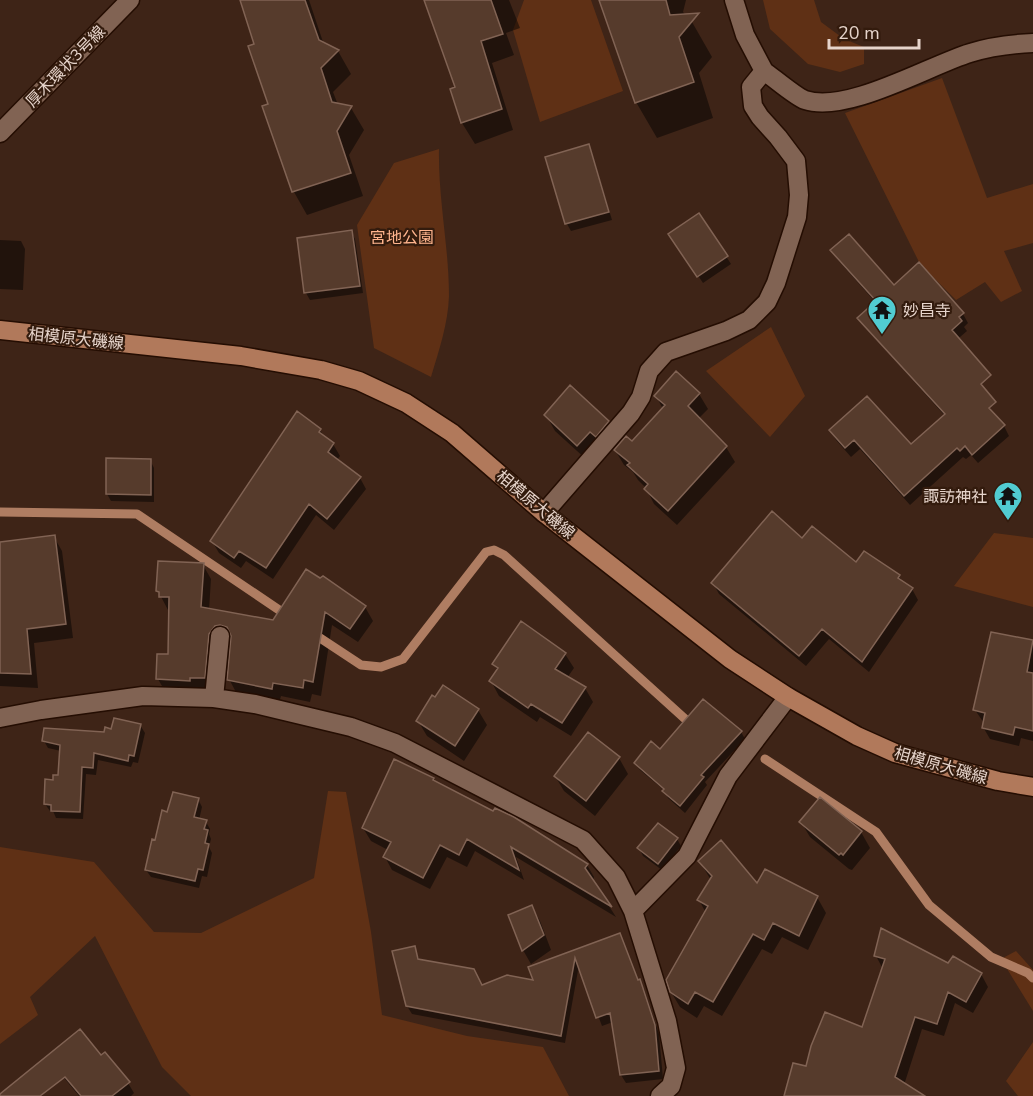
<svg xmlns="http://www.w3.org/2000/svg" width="1033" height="1096" font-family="'Nunito Sans','Noto Sans JP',sans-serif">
<rect width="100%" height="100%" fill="#3e2417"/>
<path fill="#5f3015" d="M524 0H591L623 91 540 122 513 30Z
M763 0H814L821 22 844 39 864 47V64L840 72 808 64 770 29Z
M942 78 987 198 1033 184V243L1004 251 1022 291 1001 302 985 282 956 300 920 264 845 113Z
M439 149C438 198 449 247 449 296 448 324 439 350 431 377L374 348 357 225 394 163Z
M771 327 805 396 770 437 706 371Z
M994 533 1033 538V607L954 586Z
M328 791 346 792 371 932 382 1015 467 1036 543 1047 569 1096H191L162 1067 95 936 30 997 38 1015 0 1044V847L94 862 154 932 201 933 314 878Z
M1016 951 1033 970V1017V1011L1001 959Z
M1033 1042V1096H1018L1006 1081Z"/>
<path fill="#0007" d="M241 0H309L324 45 338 51 351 74 333 92 338 105 351 108 364 130 349 155 363 196 307 215 294 192 264 107 270 105 256 45Z
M426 0H509L520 28 506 33 514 55 492 63 513 130 475 144 462 123 452 90 457 88Z
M605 0H686L683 12 692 22 712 57 699 73 713 118 657 138 636 102Z
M588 146 592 153 612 220 571 231 567 224 547 158Z
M699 215 731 264 703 283 675 241Z
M351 232 355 239 363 293 310 300 306 293 298 239Z
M0 240 21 241 25 249 23 290 0 289Z
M832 250 894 287 963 314 968 323 964 327 967 331 953 343 910 323 1004 426 1009 436 978 463 971 455 966 459 963 457 910 505 860 449 851 457 836 440 831 431 910 447 945 416 865 327 859 318 876 303 838 260Z
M699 394 708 409 698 419 726 447 735 462 677 525 654 504 646 488 638 480 633 472 624 465 615 450 633 443 663 409 656 396Z
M546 415 608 422 617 437 587 460 555 431Z
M320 430 325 439 333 444 340 456 337 460 360 478 366 489 334 530 316 515 273 579 246 561 241 568 219 553 212 541Z
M108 459 150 460 154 468V502L111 501 107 494Z
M54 537 62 551 73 638 34 643 38 688 0 686V542Z
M802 540 856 565 899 576 902 582 912 589 918 600 869 672 829 639 806 666 719 594 713 583Z
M203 565 211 579 209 610 274 621 306 571 365 607 373 621 358 642 332 625 321 696 312 694 310 702 281 696 279 703 237 694 229 679 232 639 229 638 223 640 212 691 166 693 158 679 170 656 171 611 168 610 158 591Z
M992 634 1033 642V741L1021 738 1019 746 990 739 983 727 984 723 975 710Z
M565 654 574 668 567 678 585 688 593 702 571 736 540 717 537 722 499 696 491 681 498 671 494 664Z
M703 701 741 732 745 739 705 782 707 785 685 813 668 798 664 790 640 770 635 763 661 751Z
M478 710 487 725 464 761 427 736 418 721Z
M140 725 145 733 138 763 133 762 131 767 98 760 96 775 86 774 83 819 56 818 53 811H50L45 804 55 781 59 777 61 751 48 748 44 741 105 733Z
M588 734 619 758 628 774 595 816 564 791 555 776Z
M433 779 434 782 587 865 594 877 593 881 616 917 516 857 524 880 475 851 467 867 447 857 430 889 392 870 385 857 388 850 371 841 363 828Z
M198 799 202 807 199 820 206 822 210 829 209 834 211 839 209 847 212 853 207 877 202 876 199 888 151 877 146 870 156 842 169 813Z
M801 822 861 832 870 848 852 870 849 869 810 837Z
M677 839 681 846 662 870 643 856 639 848Z
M700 862 757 885 765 871 817 897 826 913 808 950 782 937 772 954 762 949 722 1016 704 1006 697 1018 680 1007 671 992 706 913 699 900 711 880Z
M532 907 540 921 551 950 531 964 523 950 510 916Z
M619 935 638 981 644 989 659 1034 663 1079 626 1083 621 1075 613 1022 602 1026 579 965 565 1043 412 1014 407 1006 414 947 420 961 482 987 535 982 530 968Z
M876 956 949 965 981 974 988 987 973 1013 955 1003 944 1036 922 1029 904 1085 922 1096H786L807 1068 863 1029 883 969Z
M101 1057 128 1083 134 1093 131 1096H79L55 1067Z"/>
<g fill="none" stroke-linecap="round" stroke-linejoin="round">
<path stroke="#af7d62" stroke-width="9" d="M0 512 137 514 288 616
M311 632 361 665 381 667 403 659 486 552 494 550 504 555 694 727
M765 759 876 832 929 905 991 957 1028 973 1033 978"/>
</g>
<path fill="#563b2c" stroke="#816354" stroke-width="1.5" d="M240 0H305L319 40 339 50 321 68 332 102 352 106 337 131 351 173 292 192 262 106 268 104 248 46 254 44Z
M424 0H491L503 34 481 41 502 109 461 123 450 89 455 87Z
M599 0H666L670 15 699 13 679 37 694 82 635 103Z
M589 144 609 212 565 224 545 157Z
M699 213 728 256 697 277 668 234Z
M352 230 360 286 304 293 297 238Z
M849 234 894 285 919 262 964 313 959 317 962 321 952 330 991 375 981 384 996 402 989 408 1005 425 972 455 965 446 960 451 957 448 904 496 854 440 845 448 829 430 867 396 911 444 945 414 857 318 876 301 830 250Z
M676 371 700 393 688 406 727 446 668 511 644 489 648 484 627 465 630 463 614 450 626 436 632 441 665 405 654 396Z
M570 385 609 421 596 437 590 432 577 446 544 415Z
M297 411 321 429 319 432 334 443 328 452 361 477 327 519 309 504 266 568 239 551 234 558 210 541Z
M106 458 151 459V495L106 494Z
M772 511 802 538 812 526 856 562 864 551 900 575 898 578 913 588 862 662 822 629 799 656 711 583Z
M55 535 66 624 27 629 31 674 0 673V542Z
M158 561 204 563 201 607 273 620 306 569 320 578 323 576 366 606 350 629 325 612 313 682 304 680 303 688 273 683 272 689 227 680 231 636 227 627 220 625 215 626 209 634 205 678H190V681L156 679 157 654H168L169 597H159V592L156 591Z
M521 621 566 653 555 669 586 687 562 723 531 704 528 708 489 681 498 668 492 664Z
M991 632 1033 640 1027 672 1033 673V731L1015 727 1013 735 982 728 985 713 973 710Z
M443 685 479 709 455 746 416 721 432 695 435 697Z
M703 699 742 731 701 775 704 777 680 806 662 791 664 789 634 763 651 741 660 749Z
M114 718 141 724 134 756 129 755 128 761 94 753 93 768 82 767 80 812 51 811V805L44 804 45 779 53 780V775H58L60 745 42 741 44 728 104 732 105 727 111 729Z
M588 732 620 757 586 801 554 776Z
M394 759 434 778 433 780 493 811 495 808 514 817 588 864 585 868 612 907 511 847 519 870 467 839 459 855 440 845 423 878 383 857 391 842 362 828Z
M173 792 199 798 194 817 207 820 204 829 208 830 205 843 209 844 203 870 198 869 195 881 145 870 152 839 155 840 162 810 167 812Z
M820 797 862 831 843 855 841 853 839 855 799 822Z
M658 823 678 838 658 864 637 848Z
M721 840 757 883 765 869 818 896 799 936 773 923 764 940 753 934 713 1002 695 992 688 1004 670 992 666 980 708 906 697 900 712 876 698 861Z
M532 905 544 935 522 951 508 915Z
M881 928 948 963 953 956 982 973 966 1002 948 992 937 1024 915 1017 895 1077 925 1096H784L793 1063 806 1066 811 1046 825 1012 862 1027 885 959 874 956Z
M620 933 638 980 640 979 655 1025 659 1071 620 1075 610 1013 596 1018 575 958 561 1036 406 1006 392 951 415 946 418 959 474 969 482 985 507 975 533 980 528 967Z
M80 1029 101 1055 105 1052 130 1082 112 1096H81L65 1077 40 1096H0V1094Z"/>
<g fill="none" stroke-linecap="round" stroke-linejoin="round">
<g stroke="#240d02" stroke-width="21">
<path id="minor" d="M764 71C774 78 796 97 805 100 847 114 928 66 970 53 992 46 1010 44 1033 43
M0 133 130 0
M544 513 631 413 641 397 649 371 666 352 726 331 749 320 767 302 776 283 797 217 799 195 796 161 778 137 760 117 753 106 751 87 764 71 745 35 734 0
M214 698 220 636
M0 718 41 710 143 696 214 698 255 704 351 727 395 743 583 840 616 877 633 911
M660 1096 671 1086 676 1068 667 1021 633 911 687 856 728 776 788 697"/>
</g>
<g stroke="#240d02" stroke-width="21">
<path id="major" d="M0 330 241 356 321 370 359 381 406 403 452 433 544 513 730 659 788 697 857 736 895 753 998 781 1033 787"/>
</g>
<use href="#minor" stroke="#816353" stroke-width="18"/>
<use href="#major" stroke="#b1795b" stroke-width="18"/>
</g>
<defs>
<g id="temple-pin" transform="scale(1.5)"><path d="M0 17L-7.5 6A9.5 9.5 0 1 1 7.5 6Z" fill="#51ccd1" stroke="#331b0d"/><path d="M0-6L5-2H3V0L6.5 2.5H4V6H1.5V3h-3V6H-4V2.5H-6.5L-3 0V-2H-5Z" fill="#111"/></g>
</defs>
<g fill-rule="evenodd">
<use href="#temple-pin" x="882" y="310"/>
<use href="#temple-pin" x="1008" y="496"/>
</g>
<g text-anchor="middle" stroke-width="4.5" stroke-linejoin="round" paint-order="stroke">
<g font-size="16" fill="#e6d4cb" stroke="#331b0d">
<text transform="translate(65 66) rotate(-46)" y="6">厚木環状3号線</text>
<text transform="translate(76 338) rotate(6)" y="6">相模原大磯線</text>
<text transform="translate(536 504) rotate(40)" y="6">相模原大磯線</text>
<text transform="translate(941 765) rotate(16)" y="6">相模原大磯線</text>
</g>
<g font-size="16" fill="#ffb48d" stroke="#331b0d">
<text x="402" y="243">宮地公園</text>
</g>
<g font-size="16" fill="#e6d4cb" stroke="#331b0d" text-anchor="start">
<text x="903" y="316">妙昌寺</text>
<text x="987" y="502" text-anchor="end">諏訪神社</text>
</g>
</g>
<path d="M829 39v9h90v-9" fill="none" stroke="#e6d4cb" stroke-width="3"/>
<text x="838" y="39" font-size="18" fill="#e6d4cb" stroke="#331b0d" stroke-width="4.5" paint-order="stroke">20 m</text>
</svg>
